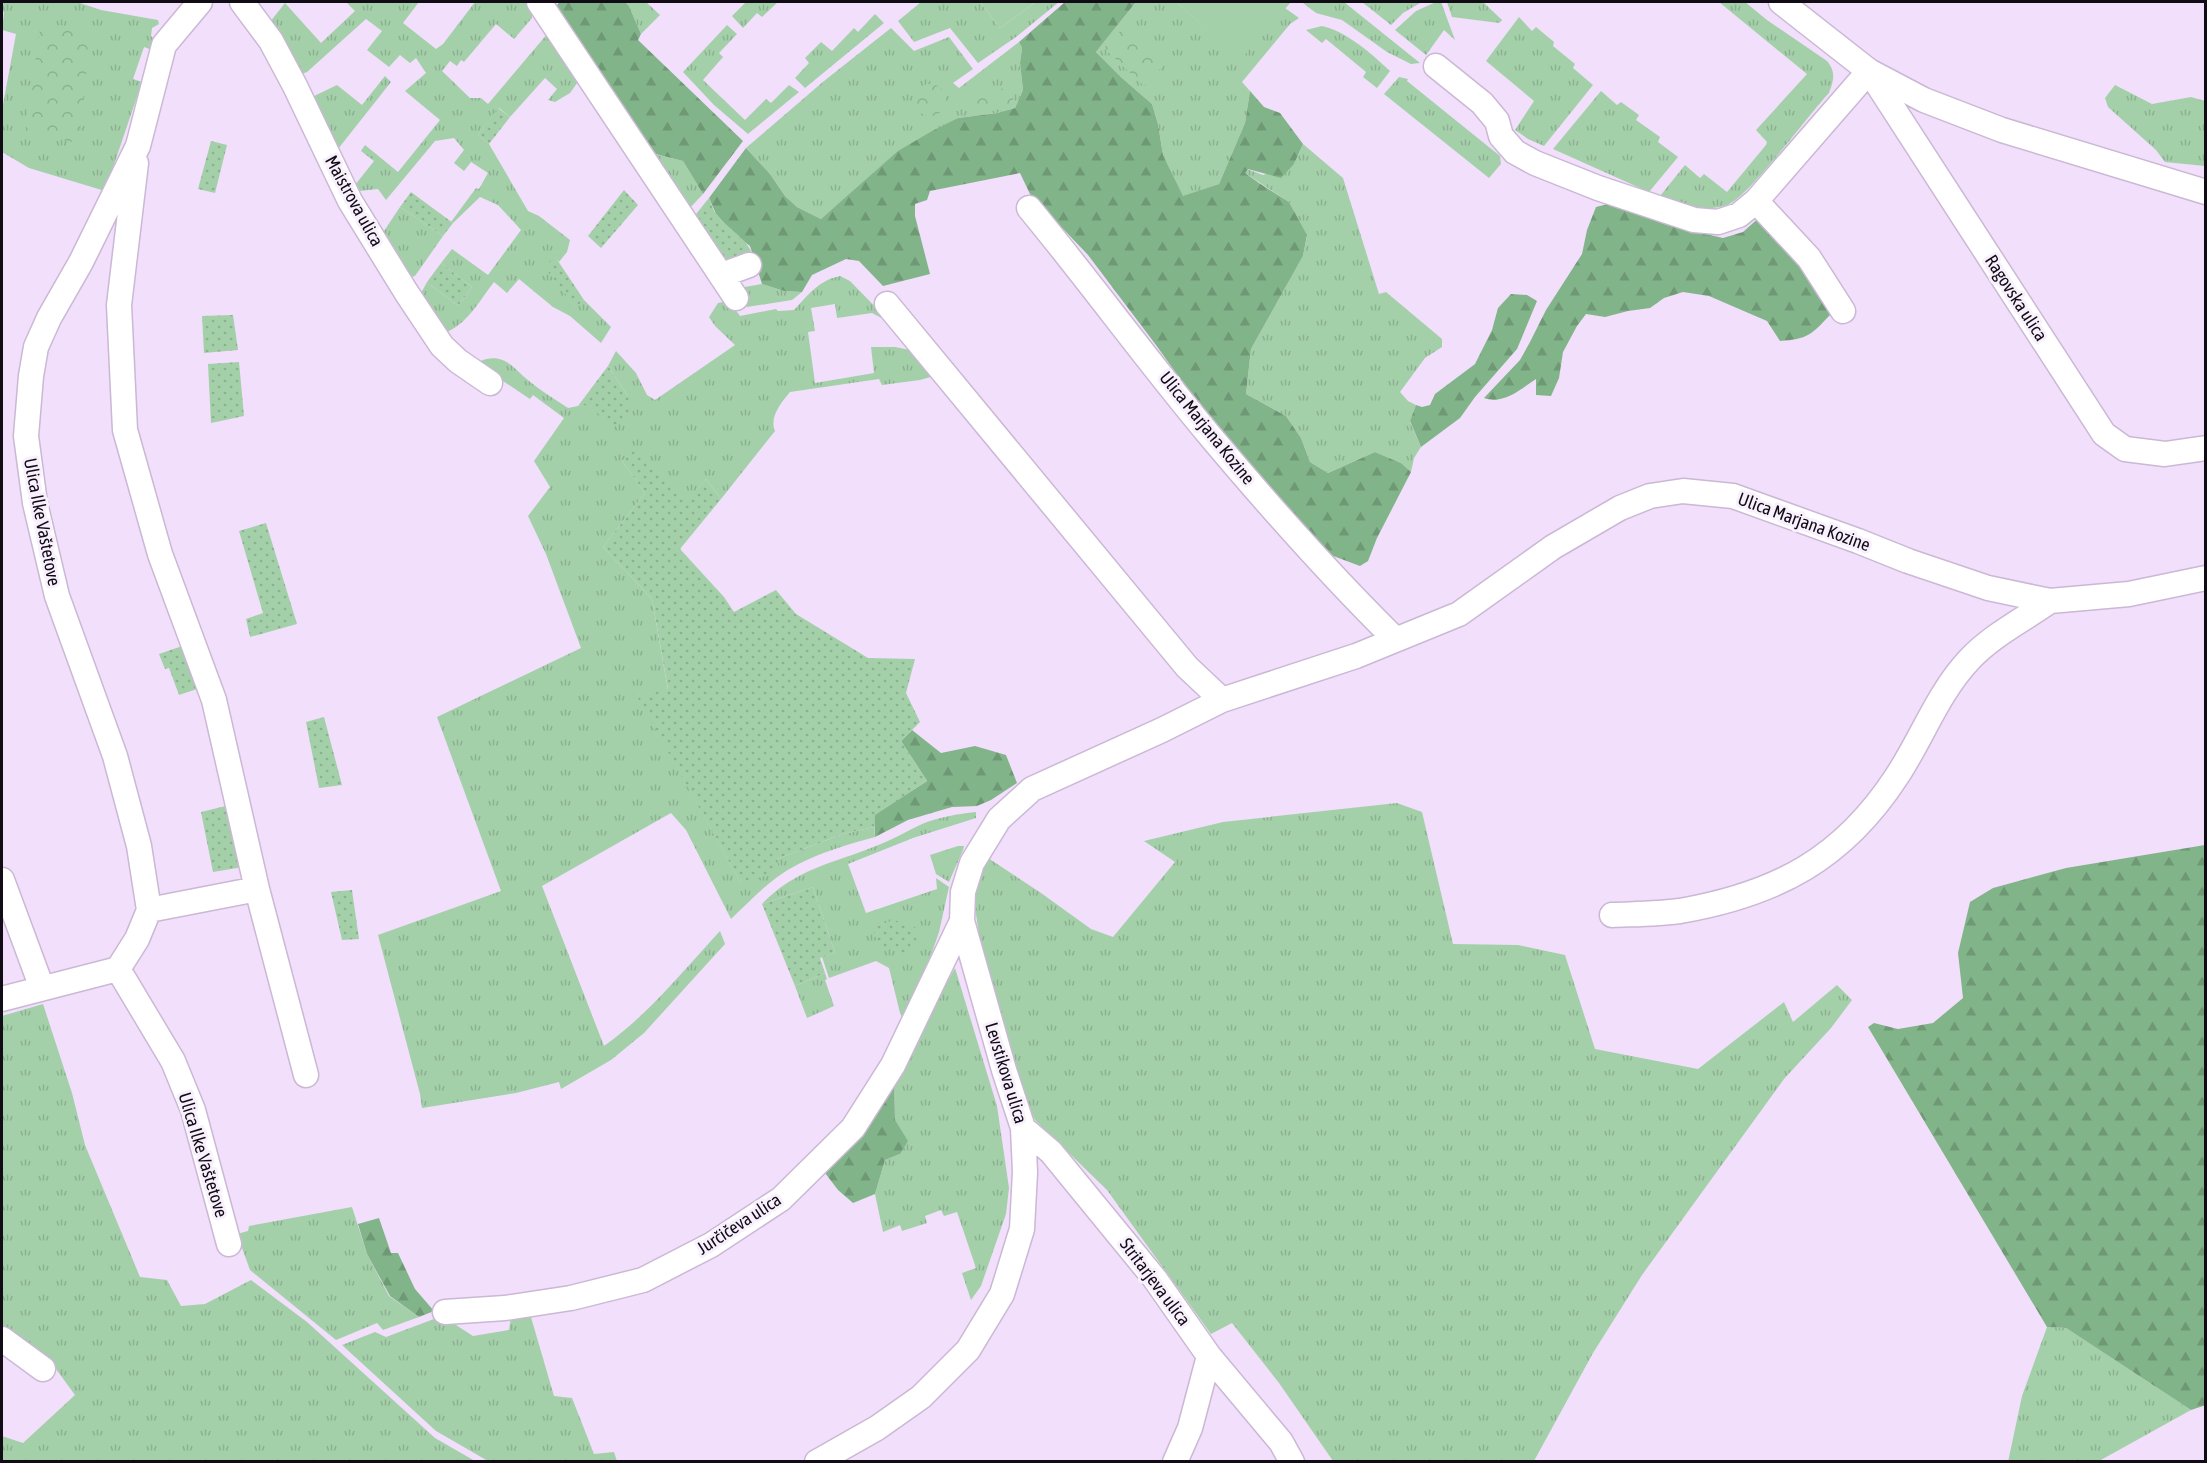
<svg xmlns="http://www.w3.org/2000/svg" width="2207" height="1463" font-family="'Asap Condensed',sans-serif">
<defs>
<pattern id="grass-tufts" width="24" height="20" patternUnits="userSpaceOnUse" patternTransform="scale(1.5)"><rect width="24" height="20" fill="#a4d0a9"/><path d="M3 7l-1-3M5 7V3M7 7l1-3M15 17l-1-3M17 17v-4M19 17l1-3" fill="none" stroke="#8cb191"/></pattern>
<pattern id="forest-firs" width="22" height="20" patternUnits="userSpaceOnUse" patternTransform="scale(1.5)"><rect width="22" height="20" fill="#82b489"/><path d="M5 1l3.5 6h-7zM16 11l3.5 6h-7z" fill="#6f9975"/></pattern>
<pattern id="park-crowns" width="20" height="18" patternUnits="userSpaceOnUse" patternTransform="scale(1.5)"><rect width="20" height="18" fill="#a4d0a9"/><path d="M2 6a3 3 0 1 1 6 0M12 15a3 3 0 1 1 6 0" fill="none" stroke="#8cb191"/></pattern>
<pattern id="garden-dots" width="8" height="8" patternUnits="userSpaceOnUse" patternTransform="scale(1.5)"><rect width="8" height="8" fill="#a4d0a9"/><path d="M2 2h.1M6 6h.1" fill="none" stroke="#8cb191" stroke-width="1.8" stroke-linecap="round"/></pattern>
</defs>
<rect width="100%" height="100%" fill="#f1dffc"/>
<path fill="url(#grass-tufts)" d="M2 2H77L101 10 158 20 159 24 152 28 151 36 154 39 155 43 152 50 144 47 133 79 142 82 105 191 29 168 2 152V110L16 34 2 30 4 12 2 11Z
M346 2H419L403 23 436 49 443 44 475 2H527L532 13V18L514 39 496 24 464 62 461 60 457 66 450 61 442 71 470 98H481L488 104 548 33 580 79 570 93 555 102 548 100 557 89 545 78 510 117 499 108 478 135 489 144 528 211 539 216 570 240 567 252 559 262 554 256 575 306 584 300 611 327 601 343 570 316 553 307 519 279 507 293 494 282C480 300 466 326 444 333L419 297 427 282 458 306 472 287 441 263 452 249 488 275 521 230 498 205 480 197 453 223 451 222 476 188 479 189 488 173 471 162 464 171 454 163 464 150 454 138 435 141 386 200 378 189 359 191 355 185 374 161 361 151 365 145 398 172 440 120 405 91 426 73 416 58 410 63 400 55 389 67 367 50 382 31 366 19 307 72 302 74 297 72 270 22 285 3 321 43 355 11Z
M625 2H646L660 15 641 34 629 6Z
M746 2H778L762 17 757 13 743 28 732 16Z
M921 2H980L1000 28 1036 2H1059L1016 37 978 63 950 28 914 42 898 21Z
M1136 2H1176L1241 58 1285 8 1299 18 1290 24 1242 82 1250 91 1245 123 1219 184 1183 197 1163 155 1158 124 1152 104 1122 78 1096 52Z
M1305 2H1344L1420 63 1411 64 1387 52 1342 20 1316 13 1303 3Z
M1362 2H1422L1403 13 1391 25Z
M1436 2H1441L1455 40 1444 30 1426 55 1395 30 1416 11Z
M1447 2H1483L1502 20 1499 23 1452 17Z
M1719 2H1745L1767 20 1827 61C1836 72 1834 80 1829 93 1808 115 1749 197 1727 205 1704 213 1681 205 1660 196L1685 165 1700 178 1704 174 1727 192 1766 145 1767 142 1756 130 1807 74Z
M875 14 884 23 805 88 795 78 809 63 805 58 821 42 832 51 854 28 858 32Z
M1519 17 1532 31 1536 27 1554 42 1553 46 1575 64 1573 68 1593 85 1544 146 1528 139 1515 130 1534 101 1486 61Z
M727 25 737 34 719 53 723 57 703 80 745 120 766 99 771 103 789 85 799 92 748 134 714 105 683 72Z
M1322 26C1346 31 1372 54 1390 71L1377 88 1363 77 1366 72 1326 39 1322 43 1306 30Z
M891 28 914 51 949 37 973 69 953 83 959 88 1019 42 1022 48 1020 63 1023 90 1015 108 997 113 958 118 861 185 821 219 797 207 785 196 770 174 746 148 824 81Z
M385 76 391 82 334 154 308 99 337 85 362 105Z
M1399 77 1408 79 1407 81 1500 156 1501 164 1489 178 1384 94Z
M2115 85 2152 104 2191 97 2205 101V166L2165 162 2156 150 2108 107 2105 98Z
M1601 91 1617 105 1621 102 1639 115 1636 120 1660 137 1658 142 1678 157 1649 192 1553 149Z
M1303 144 1343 178 1379 294 1386 292 1442 339V347L1425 358 1400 392 1408 401 1416 405 1410 422 1421 447 1414 458 1411 472 1401 463 1375 452 1328 473 1310 462 1301 438 1286 416 1246 394 1251 349 1303 256 1307 236 1289 202 1245 173 1247 169 1263 175 1294 164Z
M652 153 683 161 703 194 688 210Z
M400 207 443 236 415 276 411 277 382 234Z
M840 276 850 281 891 323 872 313 837 318 835 304 811 308 815 331 808 332 815 383 874 373 871 347H895L910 350 934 376 920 380 882 385 879 379 790 392C781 403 769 417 775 431L721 499 706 479 686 502 636 449 622 461 645 493 603 547 652 599 668 690 638 696 742 885 777 859 843 834 874 827 875 837C842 846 804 857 776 878 760 890 746 905 731 919L686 830 671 813 542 886 604 1046C649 1014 683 971 720 931L725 944 644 1033 611 1060 561 1089 559 1082 516 1093 422 1108 420 1094 378 935 501 891 437 717 581 648 546 554 528 516 550 487 534 461 564 418 533 395 530 399 476 363C503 350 512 367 529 381 541 391 555 399 568 408L628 396 608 366 616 351 636 373 647 395 655 400 735 345 715 326 709 317 718 303 729 301 740 316 776 309 778 311 794 310C808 295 819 280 840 276Z
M762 284 784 291 802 292 792 300 747 307 739 288Z
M1397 803 1422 812 1453 944 1518 945 1565 955 1595 1049 1698 1069 1784 1002 1793 1022 1837 985 1852 1000 1831 1028 1784 1079 1642 1275 1593 1353 1534 1461H1333L1279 1383 1232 1323 1211 1334 1107 1190 1035 1120 1024 1097 1016 1064 996 1006 982 953 975 908V889L988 858 1041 893 1091 929 1113 937 1175 862 1144 841 1223 822Z
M976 812V818L913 838 848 864 866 913 937 889 936 878 949 887 939 932 926 970 904 1021 900 1013 889 968 876 961 829 978 822 957 835 953 813 887 762 904C795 869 834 863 876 846 892 840 907 831 922 824 939 817 958 814 976 812Z
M958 846H964L963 850 949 882 936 874 930 855Z
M955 968 997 1106 1009 1188 1006 1214 981 1286 971 1300 962 1273 976 1268 957 1212 944 1216 941 1210 925 1216 927 1223 902 1231 900 1225 883 1232 875 1194 885 1160 900 1154 895 1120 894 1076Z
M825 973 827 979 825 980 834 1006 807 1018 795 986Z
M43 1004 72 1093 85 1145 140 1277 167 1280 181 1306 205 1304 251 1280 307 1322 435 1438 475 1461H2V1436L23 1443 75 1395 48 1358 2 1328V1016Z
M352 1207 367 1254 389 1296 419 1317 383 1330 377 1323 336 1340 250 1270 237 1234 248 1231 249 1226Z
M528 1307 554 1396 572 1398 594 1454 614 1452 617 1461H488L436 1431 342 1345 375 1332 386 1337 442 1316 473 1336 509 1330 512 1310Z
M2047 1327 2066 1328 2191 1410 2099 1461 2008 1462 2022 1396Z"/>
<path fill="url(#forest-firs)" d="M559 2H625L629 6 641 34 638 40 743 141 703 194 683 161 652 153 552 14Z
M1065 2H1136L1096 52 1122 78 1152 104 1158 124 1163 155 1183 196 1219 184 1245 123 1250 91 1264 107 1280 113 1303 144 1294 164 1281 178 1248 169 1245 173 1259 183 1289 202 1307 235 1303 256 1251 349 1246 394 1286 416 1301 438 1310 462 1328 473 1375 452 1401 463 1411 472 1377 538 1368 561 1360 566 1328 554 1223 439 1156 345 1088 255 1030 194 1020 173 930 191 927 200 915 204V216L930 274 883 286 859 261 846 259 812 275 802 292 784 291 762 284 750 246 734 234 716 214 709 198 746 148 770 174 785 196 797 207 821 219 898 151 932 131 958 118 997 113 1015 108 1023 90 1020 63 1022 48 1019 42Z
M1608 204 1667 225 1723 238 1743 232 1762 215 1783 239 1830 308V315C1811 335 1808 339 1780 341L1767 321 1709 296 1683 292 1664 298 1650 308 1628 311 1605 317 1586 314 1577 326 1563 352 1559 378 1551 396 1536 395V379C1521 389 1503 405 1484 398L1520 360 1530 342 1546 310 1582 254 1587 230 1596 207Z
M1511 294 1527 295 1537 301 1517 349 1475 397 1460 418 1421 447 1410 421 1416 405 1422 407 1430 405 1435 394 1475 364 1492 330 1498 308Z
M912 730 941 753 975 746 1006 755 1017 783 991 800 977 806 952 807 908 820 875 837 874 815 927 781 901 741Z
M2205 845 2206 1405 2191 1410 2066 1328 2047 1327 1868 1027 1874 1023 1898 1029 1933 1023 1963 998 1958 953 1970 902 1993 888 2066 868Z
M894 1076 895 1120 908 1141 900 1154 885 1160 875 1194 853 1203 838 1190 822 1169Z
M379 1218 391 1253H398L415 1289 434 1311 419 1317 390 1296 367 1254 358 1224Z"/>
<path fill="url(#park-crowns)" d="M41 21 91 33 78 143 25 133Z
M1122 29 1163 66 1144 86 1104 48Z
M914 100a16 16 0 1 1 32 0a16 16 0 1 1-32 0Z
M1010 87 1014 105 971 113 967 95Z"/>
<path fill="url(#garden-dots)" d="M498 108 510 117 489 144 478 135Z
M211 141 227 145 215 193 198 189Z
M624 190 638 205 601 248 588 236Z
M411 192 453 223 443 236 400 207Z
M709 198C712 204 713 211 717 215 727 228 748 239 752 254L725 265 692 219Z
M554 255 584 300 576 307 545 268Z
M441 263 472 287 458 306 427 282Z
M233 315 238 350 204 353 202 316Z
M239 362 244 416 211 423 208 364Z
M608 366 628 396 632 408 615 427 587 405 578 406Z
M636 448 686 501 706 479 721 499 680 549 724 597 734 612 776 590 796 614 868 658 915 659 906 693 920 722 901 741 927 781 875 815 874 827 843 834 777 859 779 870 742 885 637 696 668 689 652 599 603 547 645 493 622 461Z
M266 523 297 624 250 637 246 619 263 613 239 531Z
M188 644 203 687 179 695 169 668 165 669 159 654Z
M324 717 342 785 319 788 306 722Z
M234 804 243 867 213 872 201 812Z
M813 887 835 953 820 958 825 973 795 986 762 904Z
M352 890 359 939 342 940 331 892Z
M894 920 915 927 917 942 903 962 895 947 880 949 872 928Z"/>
<path fill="#a4d0a9" d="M980 2H1036L1000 28Z
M1176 2H1291L1241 59Z"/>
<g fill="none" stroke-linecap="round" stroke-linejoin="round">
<g stroke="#cab8d4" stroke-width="27">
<path id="minor" d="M200 2 164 45 138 146 81 262 49 318 36 347 31 376 26 436 35 503 57 596 115 756 139 846 149 910 137 939 118 969 173 1061 193 1110 229 1244
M242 2 271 41 295 86 350 201 406 292 442 346 458 361 490 383
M539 2 736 298
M1781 2 1869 71 1924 100 2002 130 2206 192
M1436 66 1482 103 1497 121 1501 136 1515 152 1535 163 1598 188 1694 220 1718 222 1739 215 1756 201 1869 71 2104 434 2125 449 2165 454 2206 448
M136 163 119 305 125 430 160 554 214 700 257 889 306 1075
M1756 201 1809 258 1843 311
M1029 208C1091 283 1148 362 1211 437 1269 506 1330 575 1395 639
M722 275 749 265
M887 304 1187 667 1222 700
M2 880 42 988
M149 910 257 889
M1612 915C1635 914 1658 914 1680 911 1777 894 1843 859 1897 776 1922 738 1938 693 1969 660 1991 636 2023 620 2050 601
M2 999 118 969
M1023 1128 1051 1152 1155 1279 1209 1356 1190 1428 1175 1462
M445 1312 505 1308 571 1298 643 1280 711 1245 781 1199 853 1128 893 1065 962 921
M2 1339 43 1369
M1209 1356 1281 1442 1292 1462
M817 1462 877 1428 921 1397 968 1350 1002 1294 1022 1229 1025 1172 1023 1128 1004 1070 962 921 963 892 972 863 999 819 1032 789 1162 730 1222 700 1356 656 1459 614 1553 547 1620 508 1650 496 1683 491 1733 496 1858 541 1908 561 1988 588 2050 601 2129 594 2206 578"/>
</g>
<use href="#minor" stroke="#fff" stroke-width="24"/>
</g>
<g text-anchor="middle" stroke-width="6" stroke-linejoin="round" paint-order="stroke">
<g font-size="18" fill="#110b15" stroke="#f8f1fd">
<text transform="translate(354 201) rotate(61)" y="6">Maistrova ulica</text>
<text transform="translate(2016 298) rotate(57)" y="6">Ragovska ulica</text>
<text transform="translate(1207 428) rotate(51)" y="6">Ulica Marjana Kozine</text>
<text transform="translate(42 522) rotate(79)" y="6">Ulica Ilke Vaštetove</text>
<text transform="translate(1804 522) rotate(20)" y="6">Ulica Marjana Kozine</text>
<text transform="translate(1006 1073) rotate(73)" y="6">Levstikova ulica</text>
<text transform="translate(203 1155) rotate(73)" y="6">Ulica Ilke Vaštetove</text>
<text transform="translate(739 1224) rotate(-33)" y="6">Jurčičeva ulica</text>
<text transform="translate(1155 1282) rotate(53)" y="6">Stritarjeva ulica</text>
</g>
</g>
<rect width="2207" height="1463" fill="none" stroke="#110b15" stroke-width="6"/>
</svg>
